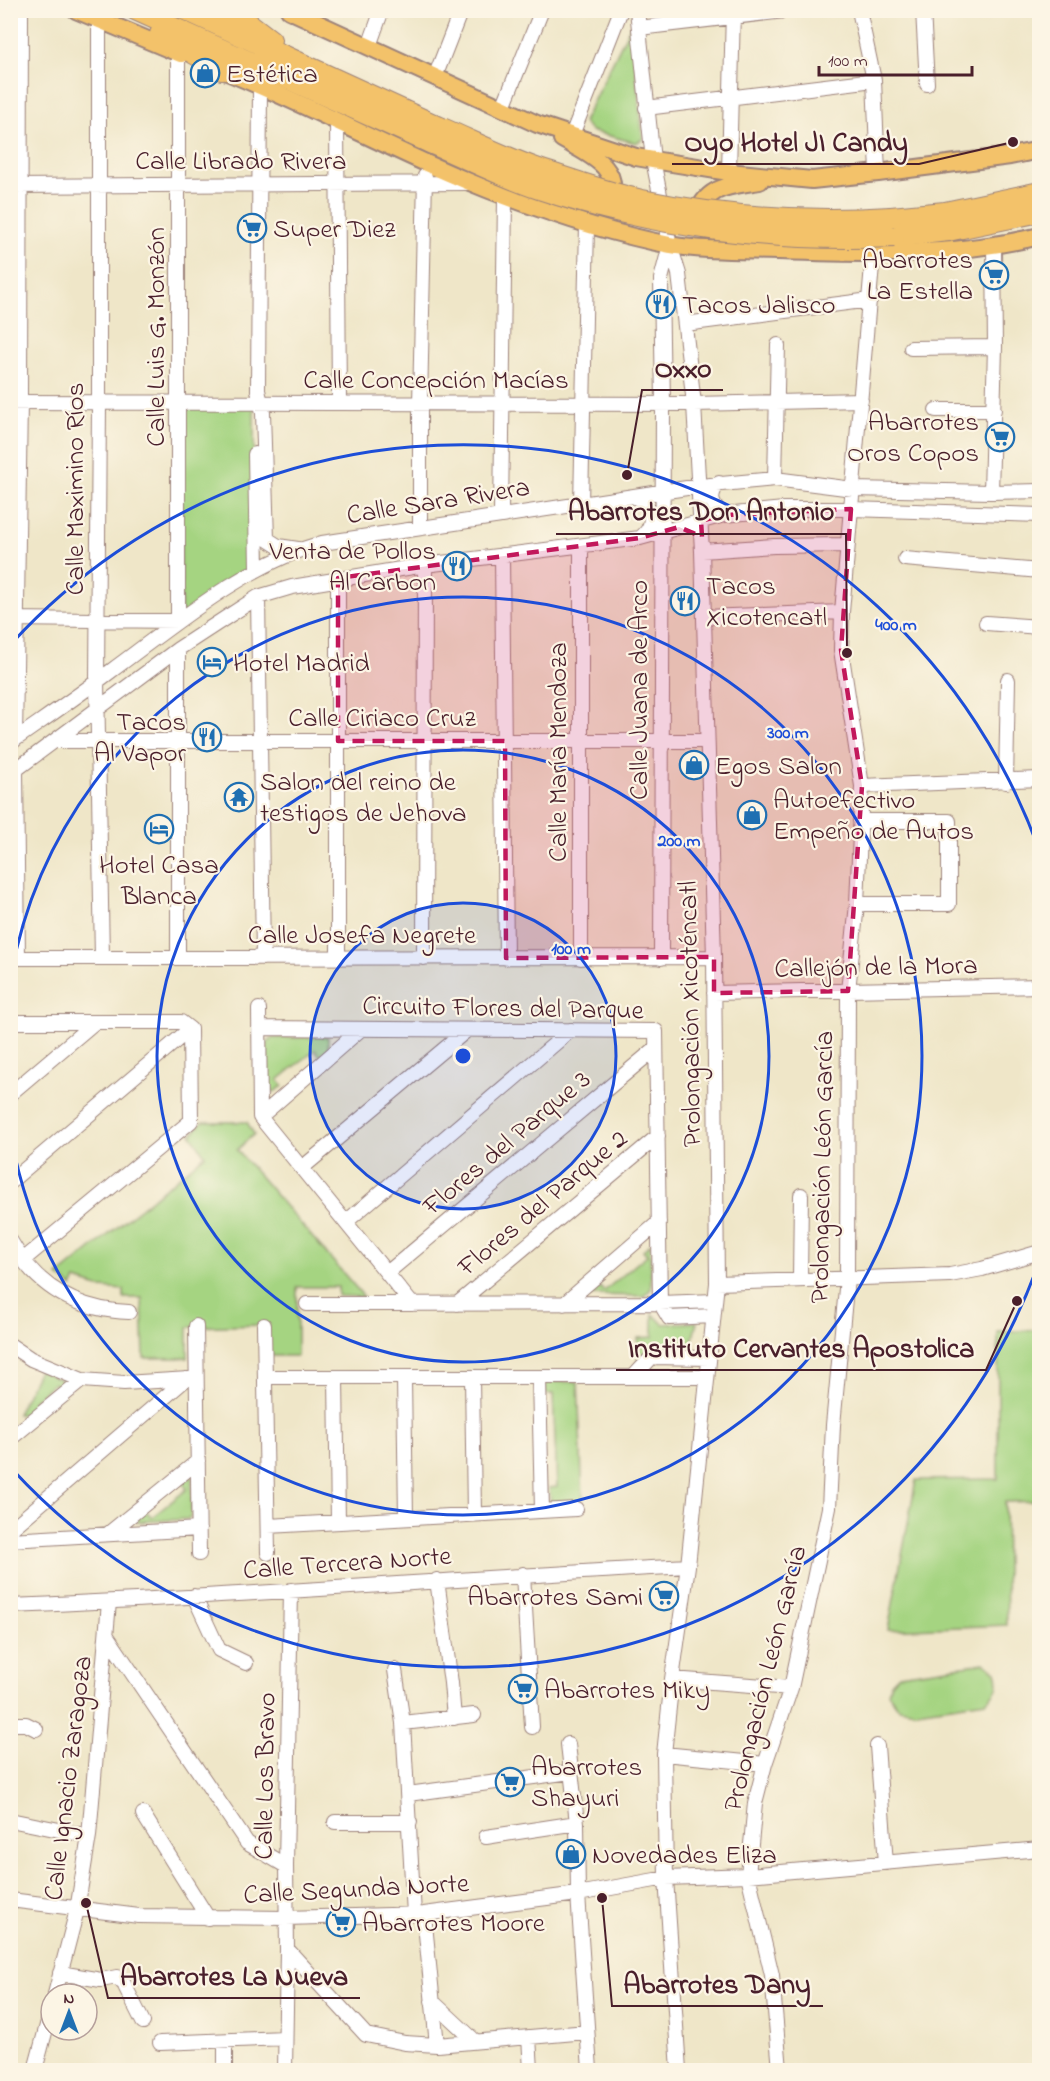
<svg xmlns="http://www.w3.org/2000/svg" width="1050" height="2081" font-family="'Indie Flower',sans-serif">
<rect width="100%" height="100%" fill="#fcf5e5"/>
<filter id="ink" filterUnits="userSpaceOnUse"><feTurbulence type="fractalNoise" baseFrequency=".0167" numOctaves="2"/><feDisplacementMap in="SourceGraphic" scale="12" xChannelSelector="R" yChannelSelector="G"/><feConvolveMatrix kernelMatrix="1 2 1 2 8 2 1 2 1" color-interpolation-filters="sRGB"/></filter>
<filter id="wash" filterUnits="userSpaceOnUse"><feTurbulence type="fractalNoise" baseFrequency=".008" numOctaves="4" result="noise"/><feDisplacementMap in="SourceGraphic" scale="24" xChannelSelector="R" yChannelSelector="G"/><feGaussianBlur stdDeviation="1.35" result="paint"/><feColorMatrix in="noise" values="0 0 0 0 0 0 0 0 0 0 0 0 0 0 0 0 0 1.4 0 .05"/><feComposite in="paint" operator="in"/></filter>
<g filter="url(#wash)">
<rect width="100%" height="100%" fill="#efe6c8"/>
<path fill="#a5d481" stroke="#787a56" stroke-width="1.5" d="M631 25 643 139 636 143 591 131 583 122Z
M254 403 255 567 181 617 180 404Z
M328 1037V1049L320 1056 315 1050 278 1080 283 1086 274 1092 268 1089 267 1043 272 1038Z
M202 1122H247L254 1134 237 1150 364 1297 338 1296V1287H297V1356H268L264 1325 188 1327V1358H144L142 1298H124V1290L101 1288 76 1280 72 1287 58 1276 205 1155 191 1135Z
M650 1244 651 1289 644 1296 590 1295 600 1287 604 1291 647 1255 643 1250Z
M653 1314 663 1324 697 1322 690 1350 647 1351 638 1362V1338L653 1337Z
M1039 1330V1501L1005 1502 1007 1625 888 1630 916 1480 998 1479V1332Z
M39 1370 65 1381 57 1387 54 1383 32 1402 35 1407 24 1415 17 1414Z
M545 1382H578L583 1500 551 1503 549 1488 557 1487 553 1394H545Z
M190 1476 192 1477 191 1516 188 1519 138 1522 136 1520 146 1511 152 1517 187 1489 182 1482Z
M984 1663 996 1671C1000 1685 998 1692 986 1701L916 1711 899 1708 888 1693 891 1683 899 1675Z"/>
</g>
<g filter="url(#ink)">
<g fill="none" stroke-linecap="round" stroke-linejoin="round">
<g stroke="#9c827a" stroke-width="16">
<path id="minor" d="M637 10 653 160 670 245 679 274 694 404 702 551 714 957 717 1283 688 1566 672 1679 664 1754 666 1878 679 2070
M859 10 874 80 878 173
M923 10 927 84
M99 20V403L97 681 102 958
M639 28 793 10
M369 46 382 10
M435 77 461 10
M260 85 258 390 263 413 267 539 278 546 298 549
M503 107 542 10
M646 108 874 80
M337 122 339 402
M572 135 621 10
M729 172 733 10
M10 186 467 183
M685 324 870 300
M911 348 995 347
M10 402 694 404 861 400
M936 410H994
M255 454 257 569
M775 479 778 345
M719 483C708 495 711 507 724 515
M991 492 995 347 994 245
M635 497C653 506 657 525 640 538
M581 504 587 225
M501 515 505 196
M420 527V404L425 176
M581 546V958
M702 551 774 546 848 545
M502 555 506 958
M905 559 1040 571
M338 578V958
M258 597 263 958
M704 617 842 612
M10 619 178 621V53
M986 623 1040 627
M15 740 20 402 21 10
M57 741H707
M10 743C44 719 78 696 111 671 175 624 246 564 322 543L700 486 775 479 853 489 991 492 1040 491
M16 769 18 958
M10 774 178 649 230 615 258 597 292 587 425 565 640 538 724 515 784 509H851L1040 515
M1006 782 1008 680
M862 786 1040 779
M857 904H949V821H860
M10 958 714 957
M178 958V649
M424 958 425 565
M661 958 663 404 661 279 670 245
M714 993 1040 986
M259 1009 260 1117 412 1304
M10 1022H181L190 1029 191 1121 23 1260
M259 1028 656 1031 660 1303 307 1304
M10 1094 95 1022
M260 1117 361 1029
M302 1168 467 1030
M10 1182 190 1029
M346 1222 571 1030
M10 1240C36 1287 76 1310 129 1312
M387 1273 656 1048
M800 1279 801 1195
M717 1283 950 1275 982 1269 1040 1252
M457 1304 658 1136
M564 1304 659 1222
M713 1316 669 1318 660 1303 715 1301
M264 1325 268 1553
M196 1326 199 1554
M10 1345 31 1359 82 1380 124 1383 189 1379
M265 1377H633
M472 1377 474 1515
M539 1377 542 1511
M707 1377H633L652 1357 709 1358
M336 1378 338 1522
M404 1378 406 1518
M10 1439 82 1380
M268 1526 576 1509
M10 1530 186 1379
M108 1534 198 1461
M10 1540 199 1529
M523 1574 532 1727
M437 1580 451 1683 454 1718
M194 1596 219 1650 246 1663
M10 1606C236 1597 462 1578 688 1566
M107 1636 247 1843 286 1866
M395 1670 403 1723 414 1914
M672 1679 791 1688
M403 1723 474 1715
M10 1724H26L36 1729
M568 1744 577 1823 578 1894 590 2070
M877 1746 886 1863
M664 1754 765 1764
M408 1794 571 1772
M143 1814 208 1918
M10 1820 89 1836
M335 1822H410
M486 1837 577 1823
M10 1900 139 1916 286 1918 424 1914 578 1894 666 1878 748 1875 1040 1849
M424 1914 437 2045
M287 1949 366 2035 405 2043 437 2045 587 2032
M60 1973 101 1980 117 1977 124 1984 143 2022
M55 1994 77 1910 89 1836 109 1602
M432 2001 475 2041
M529 2037 531 2070
M225 2041V2070
M160 2043 285 2038
M35 2070 51 2010
M285 2070 287 1949 286 1866 291 1590
M780 2070 772 1975 748 1875 755 1803 765 1764 791 1688 829 1508 833 1425 847 1278 848 991 857 904 862 786 841 650 842 612 873 254"/>
</g>
<g stroke="#9c827a" stroke-width="20">
<path id="major" d="M76 10 181 54
M289 10 537 124 636 157 653 160 729 172 812 180 878 173 1010 156 1040 150
M210 65C310 104 404 158 505 196 558 216 613 234 670 245 705 251 742 250 778 251 866 254 953 257 1040 236
M562 139C587 154 625 167 608 204
M695 219C706 185 729 186 760 181"/>
</g>
<g stroke="#9c827a" stroke-width="22">
<path id="highway" d="M135 10 430 143
M185 10 440 127
M232 10 271 40
M160 34 222 70
M891 217 945 212 1040 192
M894 237 948 231 1040 212"/>
</g>
<use href="#minor" stroke="#fff" stroke-width="14"/>
<use href="#major" stroke="#f3c26a" stroke-width="16"/>
<use href="#highway" stroke="#f3c26a" stroke-width="20"/>
<g stroke="#9c827a" stroke-width="22" stroke-linecap="butt">
<path id="highway-bridge" d="M440 127C475 142 510 160 545 171 577 181 609 193 642 200 723 217 808 222 891 217
M430 143C466 158 502 177 539 189 656 228 771 242 894 237"/>
</g>
<use href="#highway-bridge" stroke="#f3c26a" stroke-width="20"/>
</g>
</g>
<path fill="#c2185b" fill-opacity="0.2" stroke="#c2185b" stroke-width="4.5" stroke-dasharray="12 8" stroke-linejoin="round" d="M851 509 841 650 862 786 848 991 714 993V957L506 958 505 741H338V578L640 538 679 527 702 537 701 521 724 515Z"/>
<circle cx="463" cy="1056" r="153" fill="#1d4ed8" fill-opacity=".12"/>
<g fill="none" stroke="#1d4ed8" stroke-width="3">
<circle cx="463" cy="1056" r="153"/>
<circle cx="463" cy="1056" r="306"/>
<path d="M11 976A459 459 0 1 1 11 1136"/>
<path d="M1038 1265A612 612 0 0 1 12 1469M12 643A612 612 0 0 1 1038 847"/>
</g>
<defs>
<g id="shop-ring" transform="scale(1.5)"><circle r="9.5" fill="#fcf5e5" stroke="#1f6fb2" stroke-width="1.5"/><path d="M-5-2.5h2.3a2.7 3.5 0 0 1 5.4 0H5L5.5 6h-11ZM-1.5-2.5h3a1.5 2.3 0 0 0-3 0Z" fill="#1f6fb2"/></g>
<g id="supermarket-ring" transform="scale(1.5)"><circle r="9.5" fill="#fcf5e5" stroke="#1f6fb2" stroke-width="1.5"/><path d="M-6-5.5h2.5l.6 2H6L4.5 2H-2.5L-4.4-4H-6ZM-1.5 3.2a1.3 1.3 0 1 0 .1 0ZM3 3.2a1.3 1.3 0 1 0 .1 0Z" fill="#1f6fb2"/></g>
<g id="restaurant-ring" transform="scale(1.5)"><circle r="9.5" fill="#fcf5e5" stroke="#1f6fb2" stroke-width="1.5"/><path d="M-5-6h1v4h1v-4h1v4h1v-4h1v5L-1.5 .5V6h-2V.5L-5-1ZM5-6V6H3V1.5H1.5Q1.5-4 5-6Z" fill="#1f6fb2"/></g>
<g id="hotel-ring" transform="scale(1.5)"><circle r="9.5" fill="#fcf5e5" stroke="#1f6fb2" stroke-width="1.5"/><path d="M-6-4.5h1.5V1H6V5H4.5V3h-9V5H-6ZM-4 0a1.8 1.8 0 1 1 3.6 0ZM.5 0V-2.5h3Q6-2.5 6 0Z" fill="#1f6fb2"/></g>
<g id="temple-ring" transform="scale(1.5)"><circle r="9.5" fill="#fcf5e5" stroke="#1f6fb2" stroke-width="1.5"/><path d="M0-6L5-2H3V0L6.5 2.5H4V6H1.5V3h-3V6H-4V2.5H-6.5L-3 0V-2H-5Z" fill="#1f6fb2"/></g>
</defs>
<g fill-rule="evenodd">
<use href="#shop-ring" x="205" y="73"/>
<use href="#supermarket-ring" x="252" y="228"/>
<use href="#supermarket-ring" x="994" y="275"/>
<use href="#restaurant-ring" x="661" y="304"/>
<use href="#supermarket-ring" x="1000" y="437"/>
<use href="#restaurant-ring" x="457" y="566"/>
<use href="#restaurant-ring" x="685" y="601"/>
<use href="#hotel-ring" x="212" y="662"/>
<use href="#restaurant-ring" x="207" y="737"/>
<use href="#shop-ring" x="694" y="765"/>
<use href="#temple-ring" x="239" y="797"/>
<use href="#shop-ring" x="752" y="815"/>
<use href="#hotel-ring" x="159" y="829"/>
<use href="#supermarket-ring" x="664" y="1596"/>
<use href="#supermarket-ring" x="523" y="1689"/>
<use href="#supermarket-ring" x="510" y="1782"/>
<use href="#shop-ring" x="571" y="1854"/>
<use href="#supermarket-ring" x="341" y="1922"/>
</g>
<g text-anchor="middle" stroke-width="4.5" stroke-linejoin="round" paint-order="stroke">
<g font-size="27" fill="#4a1f2b" stroke="#fcf5e5" text-anchor="start">
<text x="226" y="82">Estética</text>
<text x="273" y="237">Super Diez</text>
<text x="973" y="268" text-anchor="end">Abarrotes<tspan x="973" dy="31">La Estella</tspan></text>
<text x="682" y="313">Tacos Jalisco</text>
<text x="979" y="430" text-anchor="end">Abarrotes<tspan x="979" dy="31">Oros Copos</tspan></text>
<text x="436" y="559" text-anchor="end">Venta de Pollos<tspan x="436" dy="31">Al Carbon</tspan></text>
<text x="706" y="594">Tacos<tspan x="706" dy="31">Xicotencatl</tspan></text>
<text x="233" y="671">Hotel Madrid</text>
<text x="186" y="730" text-anchor="end">Tacos<tspan x="186" dy="31">Al Vapor</tspan></text>
<text x="715" y="774">Egos Salon</text>
<text x="260" y="790">Salon del reino de<tspan x="260" dy="31">testigos de Jehova</tspan></text>
<text x="773" y="808">Autoefectivo<tspan x="773" dy="31">Empeño de Autos</tspan></text>
<text x="159" y="873" text-anchor="middle">Hotel Casa<tspan x="159" dy="31">Blanca</tspan></text>
<text x="643" y="1605" text-anchor="end">Abarrotes Sami</text>
<text x="544" y="1698">Abarrotes Miky</text>
<text x="531" y="1775">Abarrotes<tspan x="531" dy="31">Shayuri</tspan></text>
<text x="592" y="1863">Novedades Eliza</text>
<text x="362" y="1931">Abarrotes Moore</text>
</g>
<g font-size="27" fill="#4a1f2b" stroke="#fcf5e5">
<text x="241" y="169">Calle Librado Rivera</text>
<text transform="translate(155 337) rotate(-90)" y="9">Calle Luis G. Monzón</text>
<text x="436" y="388">Calle Concepción Macías</text>
<text transform="translate(74 489) rotate(-90)" y="9">Calle Maximino Ríos</text>
<text transform="translate(438 500) rotate(-9)" y="9">Calle Sara Rivera</text>
<text transform="translate(638 690) rotate(-90)" y="9">Calle Juana de Arco</text>
<text x="382" y="726">Calle Ciriaco Cruz</text>
<text transform="translate(557 752) rotate(-90)" y="9">Calle María Mendoza</text>
<text x="362" y="943">Calle Josefa Negrete</text>
<text transform="translate(876 966) rotate(-1)" y="9">Callejón de la Mora</text>
<text transform="translate(503 1007) rotate(1)" y="9">Circuito Flores del Parque</text>
<text transform="translate(689 1014) rotate(-91)" y="9">Prolongación Xicoténcatl</text>
<text transform="translate(506 1142) rotate(-40)" y="9">Flores del Parque 3</text>
<text transform="translate(821 1167) rotate(-89)" y="9">Prolongación León García</text>
<text transform="translate(542 1202) rotate(-40)" y="9">Flores del Parque 2</text>
<text transform="translate(347 1562) rotate(-4)" y="9">Calle Tercera Norte</text>
<text transform="translate(764 1678) rotate(-76)" y="9">Prolongación León García</text>
<text transform="translate(264 1776) rotate(-89)" y="9">Calle Los Bravo</text>
<text transform="translate(67 1778) rotate(-83)" y="9">Calle Ignacio Zaragoza</text>
<text transform="translate(356 1888) rotate(-3)" y="9">Calle Segunda Norte</text>
</g>
</g>
<circle cx="463" cy="1056" r="9" fill="#1d4ed8" stroke="#fcf5e5" stroke-width="3"/>
<g font-size="18" text-anchor="middle" font-weight="bold" fill="#1d4ed8" stroke="#fcf5e5" stroke-width="4.5" stroke-linejoin="round" paint-order="stroke">
<text x="896" y="630">400 m</text>
<text x="788" y="738">300 m</text>
<text x="679" y="846">200 m</text>
<text x="571" y="954">100 m</text>
</g>
<path fill="none" stroke="#4a1f2b" stroke-width="2" d="M1013 142L919 164H672M627 475L642 390H723M847 653L846 534H556M1017 1301L986 1370H616M86 1903L108 1998H360M602 1898L612 2006H823"/>
<g fill="#4a1f2b" stroke="#fcf5e5" stroke-width="2">
<circle cx="1013" cy="142" r="6"/>
<circle cx="627" cy="475" r="6"/>
<circle cx="847" cy="653" r="6"/>
<circle cx="1017" cy="1301" r="6"/>
<circle cx="86" cy="1903" r="6"/>
<circle cx="602" cy="1898" r="6"/>
</g>
<g font-size="28" text-anchor="middle" font-weight="bold" fill="#4a1f2b" stroke="#fcf5e5" stroke-width="4.5" stroke-linejoin="round" paint-order="stroke">
<text x="796" y="151">Oyo Hotel JI Candy</text>
<text x="683" y="377">Oxxo</text>
<text x="701" y="520">Abarrotes Don Antonio</text>
<text x="801" y="1357">Instituto Cervantes Apostolica</text>
<text x="234" y="1985">Abarrotes La Nueva</text>
<text x="717" y="1993">Abarrotes Dany</text>
</g>
<rect width="1050" height="2081" fill="none" stroke="#fcf5e5" stroke-width="36"/>
<g transform="translate(69 2012)"><circle r="28" fill="#fcf5e5" stroke="#b59f9b" stroke-width="1.5"/>
<path d="M0-4.5L10 22L0 15L-10 22Z" fill="#1f6fb2"/>
<text y="-9" font-size="16" font-weight="bold" text-anchor="middle" fill="#4a1f2b">N</text>
</g>
<path d="M819 66v9h153v-9" fill="none" stroke="#4a1f2b" stroke-width="3"/>
<text x="828" y="66" font-size="18" fill="#4a1f2b" stroke="#fcf5e5" stroke-width="4.5" paint-order="stroke">100 m</text>
</svg>
